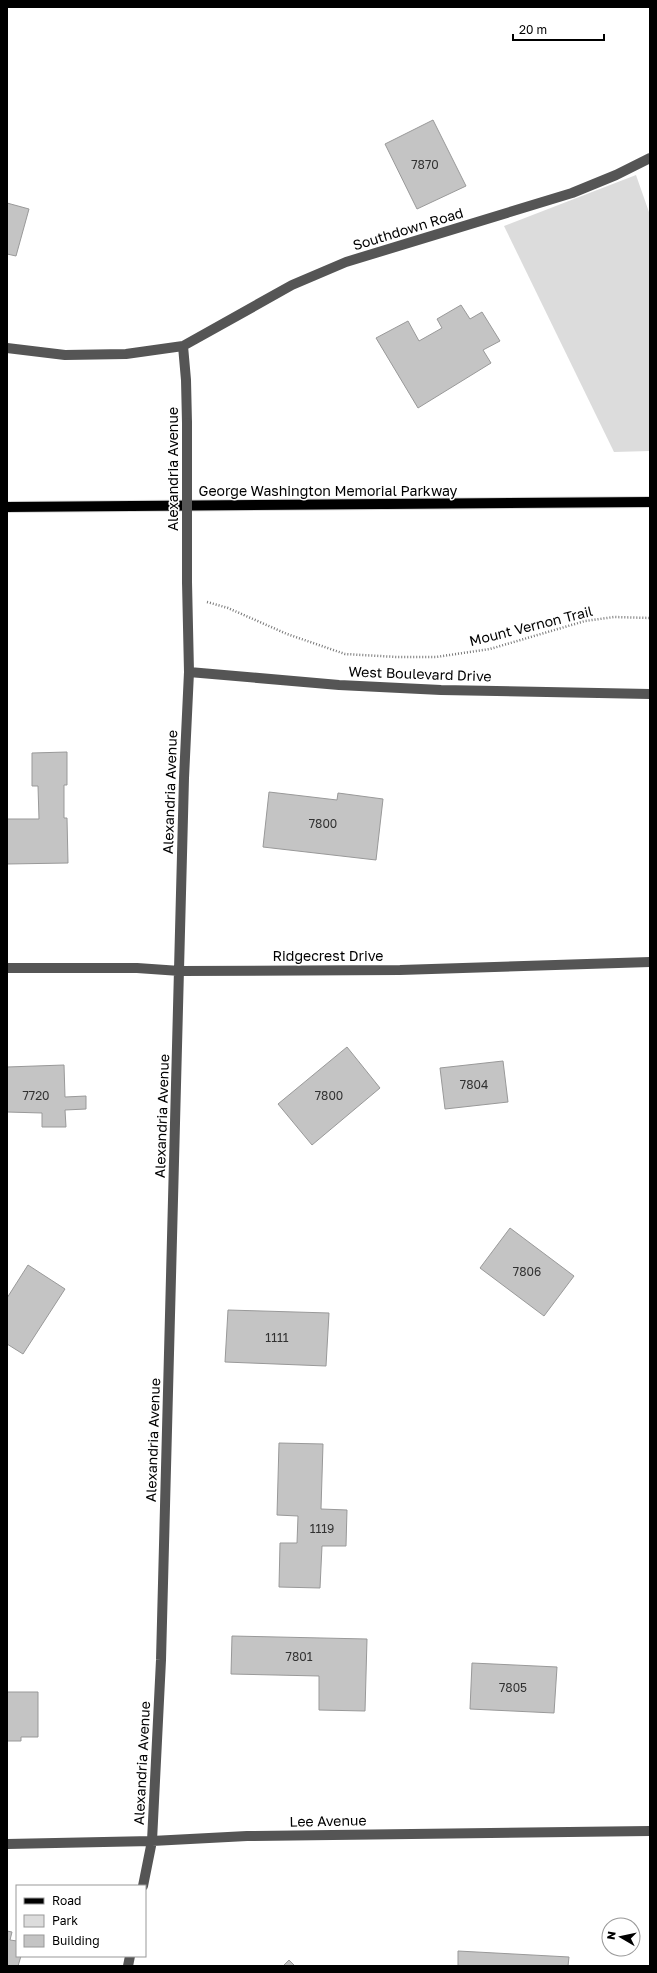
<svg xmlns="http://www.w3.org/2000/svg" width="657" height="1973" font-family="'Golos Text',sans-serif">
<rect width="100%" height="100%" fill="#fff"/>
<path fill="#dcdcdc" d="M636 175 650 215V451L614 452 504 226Z"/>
<path fill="#c4c4c4" stroke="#999" d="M433 120 466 186 417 209 385 144Z
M7 203 29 209 16 256 7 254Z
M461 305 470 319 482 312 500 341 483 350 491 363 418 408 376 338 408 321 419 341 442 328 437 319Z
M67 752V785H64V818H67L68 863 7 864V819H39L38 786H32V753Z
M269 792 337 800 338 793 383 799 376 860 263 847Z
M347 1047 380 1088 312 1145 278 1104Z
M503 1061 508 1102 445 1109 440 1068Z
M64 1065 65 1097 86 1096V1109L65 1110 66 1127H42V1113L7 1112V1067Z
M510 1228 574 1276 544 1316 480 1268Z
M28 1265 65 1289 23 1354 7 1344V1298Z
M228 1310 329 1313 326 1366 225 1362Z
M279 1443 323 1444 321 1509 347 1510 346 1546H322L320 1588 279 1587 280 1543H297L298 1516 277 1515Z
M232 1636 367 1639 365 1711 319 1710V1676L231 1674Z
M472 1663 557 1667 554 1713 470 1709Z
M7 1692H38V1737H21V1741H7Z
M7 1931 12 1932 10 1940 17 1941V1956H21L18 1966H7Z
M458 1951 569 1957 568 1966H458Z
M289 1960 295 1966H283Z"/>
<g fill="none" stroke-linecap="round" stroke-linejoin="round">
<g stroke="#dbdbdb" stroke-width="12">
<path id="major" d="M7 507 650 502"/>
</g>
<path stroke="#777" stroke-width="2.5" stroke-dasharray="1 2" stroke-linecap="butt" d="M207 602 228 608 287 634 345 654 397 657H436L490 649 585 621 614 617 650 618"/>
<path stroke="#555" stroke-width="10" d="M183 346 186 380 187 423
M7 348 65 355 126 354 183 346 292 285 346 262 572 193 616 175 650 158
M189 672 339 685 441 690 650 694
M7 968H137L180 971 400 970 650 962
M7 1844 152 1841 247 1836 650 1831
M143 1886 152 1841 161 1660 184 778 189 672 187 582
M128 1966 130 1956"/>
<use href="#major" stroke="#000" stroke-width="10"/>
<path stroke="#555" stroke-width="10" d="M187 423V582"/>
</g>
<g text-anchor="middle" stroke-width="3" stroke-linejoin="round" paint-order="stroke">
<g font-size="12" fill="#313131">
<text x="425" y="169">7870</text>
<text x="323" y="828">7800</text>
<text x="474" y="1089">7804</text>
<text x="36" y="1100">7720</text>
<text x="329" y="1100">7800</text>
<text x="527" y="1276">7806</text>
<text x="277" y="1342">1111</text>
<text x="322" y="1533">1119</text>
<text x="299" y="1661">7801</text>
<text x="513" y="1692">7805</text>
</g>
<g font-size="14" fill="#000" stroke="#fff">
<text transform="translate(408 229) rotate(-17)" y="5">Southdown Road</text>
<text transform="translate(173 469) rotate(-90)" y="5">Alexandria Avenue</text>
<text x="328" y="496">George Washington Memorial Parkway</text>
<text transform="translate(531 626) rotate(-14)" y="5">Mount Vernon Trail</text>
<text transform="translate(420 674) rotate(2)" y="5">West Boulevard Drive</text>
<text transform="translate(170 792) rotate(-88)" y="5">Alexandria Avenue</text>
<text x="328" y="961">Ridgecrest Drive</text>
<text transform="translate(162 1116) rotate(-88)" y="5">Alexandria Avenue</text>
<text transform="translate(153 1440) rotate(-88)" y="5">Alexandria Avenue</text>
<text transform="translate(142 1763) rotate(-87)" y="5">Alexandria Avenue</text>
<text transform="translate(328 1821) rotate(-1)" y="5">Lee Avenue</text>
</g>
</g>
<rect width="657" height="1973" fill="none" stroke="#000000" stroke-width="16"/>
<rect x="16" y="1885" width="130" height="72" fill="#ffffff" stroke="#999999"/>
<rect x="24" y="1898" width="20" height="6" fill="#000000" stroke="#999999"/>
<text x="52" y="1905" font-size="12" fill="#000000">Road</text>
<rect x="24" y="1915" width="20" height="12" fill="#dcdcdc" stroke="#999999"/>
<text x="52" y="1925" font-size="12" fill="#000000">Park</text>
<rect x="24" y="1935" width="20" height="12" fill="#c4c4c4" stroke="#999999"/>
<text x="52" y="1945" font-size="12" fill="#000000">Building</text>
<g transform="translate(621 1937) rotate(279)"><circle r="19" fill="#ffffff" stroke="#999999"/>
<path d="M0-3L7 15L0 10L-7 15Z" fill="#000000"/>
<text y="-6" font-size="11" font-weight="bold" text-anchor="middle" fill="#000000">N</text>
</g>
<path d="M513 34v6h91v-6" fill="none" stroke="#000000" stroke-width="2"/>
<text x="519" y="34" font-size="12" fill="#000000" stroke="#ffffff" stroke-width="3" paint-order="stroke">20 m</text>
</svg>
